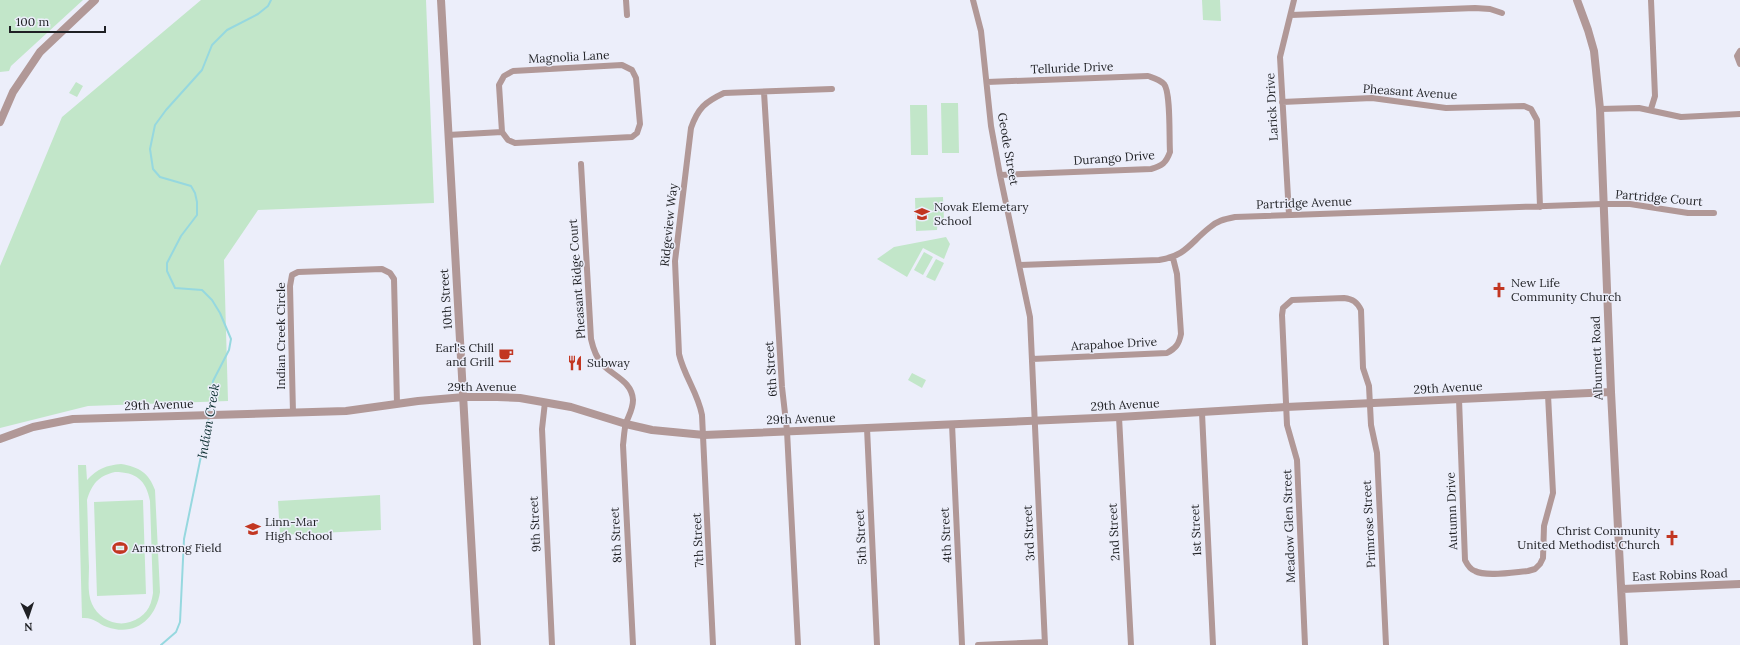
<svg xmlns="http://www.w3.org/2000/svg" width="1740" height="645" font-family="Lora,serif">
<rect width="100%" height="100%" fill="#eceefa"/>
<path fill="#c2e6c9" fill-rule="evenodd" d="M0 0H83L11 66 9 71 0 72Z
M201 0H426L434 203 258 210 224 260 228 401 88 406 0 428V266L62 117Z
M1202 0H1220L1221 21 1203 20Z
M76 82 83 86 77 97 69 93Z
M941 103H958L959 153H942Z
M910 105H927L928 155H911Z
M943 197 944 220H938L937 230 916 231 915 198Z
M946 237 950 244 944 259 923 248 907 277 877 259 894 247Z
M924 252 933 257 923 275 914 270Z
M936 259 944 263 935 281 926 277Z
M912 373 926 380 922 388 908 380Z
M121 464C139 467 149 473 155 490L160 592C156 619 135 637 107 627 97 623 94 617 82 618L78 465H86L87 480C97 469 107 465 121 464ZM115 472C136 472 146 480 150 501L153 593C151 608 145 617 130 622 115 627 98 618 92 604 87 593 89 579 89 567 88 545 88 522 87 500 92 484 98 476 115 472Z
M380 495 381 530 280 535 278 501Z
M143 500 146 594 97 596 94 502Z"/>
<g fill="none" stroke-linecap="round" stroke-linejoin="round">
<path stroke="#96d8df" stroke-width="2" d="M209 413 213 381 229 350 231 339 220 313 212 300 202 290 175 288 167 271V263L181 236 197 215V202L195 193 191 186 160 177 153 169 150 149 155 125 166 110 202 70 212 45 227 30 258 14 268 6 271 0
M161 645 176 632 180 622 184 539 209 417"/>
<path stroke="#b19897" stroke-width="6" d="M626 0 627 15
M973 0 981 31 991 126 1000 175 1030 317 1045 645
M1291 15 1475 8 1490 9 1502 13
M1740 51 1737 56 1740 64
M987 82 1148 76C1154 78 1159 79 1164 84 1171 92 1169 139 1170 152 1166 163 1162 166 1151 169L1000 175
M764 92 782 387 787 431 798 645
M1282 102 1372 98 1446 108 1524 106 1531 109 1537 120 1540 207
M1600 109 1639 108 1681 117 1740 114
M1651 109 1655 96 1651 0
M448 135 502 132 508 140 515 143 632 137 637 133 640 124 636 78 632 70 622 65 513 71 504 76 499 85 502 132
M581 164 591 339C593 348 596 357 602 364 613 376 632 381 633 400 633 409 629 415 626 423 624 430 624 438 623 445L633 645
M1289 215 1280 57 1294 0
M1020 265 1159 260C1186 256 1190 243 1209 228 1216 221 1225 219 1235 217L1603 204H1630L1688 213H1714
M1032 359 1167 353C1176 348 1179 344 1181 334L1177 274 1173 258
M1459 399 1465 560C1467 564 1469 569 1475 571 1486 577 1515 572 1528 571L1535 569 1540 564 1543 558 1544 526 1553 493 1548 395
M545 402 542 429 552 645
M293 413 290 286 292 275 298 272 382 269 390 273 394 279 397 404
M1202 413 1213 645
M1119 417 1131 645
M952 424 962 645
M867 428 877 645
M713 645 702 415C698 393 684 376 679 354L675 261 691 128C698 108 705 102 724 93L832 89
M978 645 1045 642
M1305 645 1297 460 1287 425 1282 315 1283 308 1292 300 1344 298C1353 299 1357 302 1361 310L1363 368 1369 386 1371 425 1377 453 1386 645"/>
<path stroke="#b19897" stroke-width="8" d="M441 0 477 645
M1577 0 1588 30 1594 51 1600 109 1611 392 1624 645
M0 122 13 92 40 52 95 0
M0 439 33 427 73 419 346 411 418 401 464 397H497L520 398 571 407 626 424 652 430 704 435 1119 417 1286 407 1611 392
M1622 589 1740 584"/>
</g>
<defs>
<g id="school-bare" transform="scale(1.2)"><path d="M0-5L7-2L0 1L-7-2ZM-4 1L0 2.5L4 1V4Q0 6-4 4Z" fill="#c23621" stroke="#eceefa" stroke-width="2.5" paint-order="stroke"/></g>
<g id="church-bare" transform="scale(1.2)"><path d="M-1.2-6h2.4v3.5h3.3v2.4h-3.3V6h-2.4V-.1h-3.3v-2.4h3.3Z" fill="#c23621" stroke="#eceefa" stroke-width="2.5" paint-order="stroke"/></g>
<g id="cafe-bare" transform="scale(1.2)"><path d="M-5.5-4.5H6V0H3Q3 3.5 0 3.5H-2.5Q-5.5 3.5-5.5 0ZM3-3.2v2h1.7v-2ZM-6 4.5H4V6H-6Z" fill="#c23621" stroke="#eceefa" stroke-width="2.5" paint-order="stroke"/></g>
<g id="restaurant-bare" transform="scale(1.2)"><path d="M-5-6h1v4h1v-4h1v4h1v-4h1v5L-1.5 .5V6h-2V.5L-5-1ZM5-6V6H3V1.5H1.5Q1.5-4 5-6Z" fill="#c23621" stroke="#eceefa" stroke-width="2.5" paint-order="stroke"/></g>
<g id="stadium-bare" transform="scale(1.2)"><path d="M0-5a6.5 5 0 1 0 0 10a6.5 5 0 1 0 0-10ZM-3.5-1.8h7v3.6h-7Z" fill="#c23621" stroke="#eceefa" stroke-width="2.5" paint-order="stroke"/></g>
</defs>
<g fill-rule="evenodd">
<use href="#school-bare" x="922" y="214"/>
<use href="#church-bare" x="1499" y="290"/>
<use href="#cafe-bare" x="506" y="355"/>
<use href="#restaurant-bare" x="575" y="363"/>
<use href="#school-bare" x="253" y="529"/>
<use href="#church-bare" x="1672" y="538"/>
<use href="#stadium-bare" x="120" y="548"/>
</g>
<g text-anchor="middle" stroke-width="3" stroke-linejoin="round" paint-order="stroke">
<g font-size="12" fill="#1f2024" stroke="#eceefa">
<text transform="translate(569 57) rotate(-3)" y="4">Magnolia Lane</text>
<text transform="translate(1072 68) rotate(-2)" y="4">Telluride Drive</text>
<text transform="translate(1410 92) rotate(4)" y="4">Pheasant Avenue</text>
<text transform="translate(1272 107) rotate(-93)" y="4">Larick Drive</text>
<text transform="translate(1008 149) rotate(80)" y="4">Geode Street</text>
<text transform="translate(1114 158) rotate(-4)" y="4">Durango Drive</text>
<text transform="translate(1659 198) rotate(5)" y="4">Partridge Court</text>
<text transform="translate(1304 203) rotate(-2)" y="4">Partridge Avenue</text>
<text transform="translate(669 225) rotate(-84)" y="4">Ridgeview Way</text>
<text transform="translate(577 279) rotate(-94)" y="4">Pheasant Ridge Court</text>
<text transform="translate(446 299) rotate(-94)" y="4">10th Street</text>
<text transform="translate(281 336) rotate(-90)" y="4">Indian Creek Circle</text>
<text transform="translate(1114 344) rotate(-3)" y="4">Arapahoe Drive</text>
<text transform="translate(1597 358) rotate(-92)" y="4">Alburnett Road</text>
<text transform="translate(771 369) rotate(-94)" y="4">6th Street</text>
<text x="482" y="391">29th Avenue</text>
<text transform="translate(1448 388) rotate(-3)" y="4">29th Avenue</text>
<text transform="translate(159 405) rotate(-2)" y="4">29th Avenue</text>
<text transform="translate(1125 405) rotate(-3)" y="4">29th Avenue</text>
<text transform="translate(801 419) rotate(-2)" y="4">29th Avenue</text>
<text transform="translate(1452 511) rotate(-92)" y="4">Autumn Drive</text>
<text transform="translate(535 524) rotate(-93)" y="4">9th Street</text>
<text transform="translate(1369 524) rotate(-93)" y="4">Primrose Street</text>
<text transform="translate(1289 526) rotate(-92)" y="4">Meadow Glen Street</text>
<text transform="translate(1196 530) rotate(-93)" y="4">1st Street</text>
<text transform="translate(1114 532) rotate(-93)" y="4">2nd Street</text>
<text transform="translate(1029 533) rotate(-93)" y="4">3rd Street</text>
<text transform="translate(616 535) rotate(-93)" y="4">8th Street</text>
<text transform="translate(946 535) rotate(-93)" y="4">4th Street</text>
<text transform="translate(861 537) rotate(-93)" y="4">5th Street</text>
<text transform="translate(698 540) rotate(-93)" y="4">7th Street</text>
<text transform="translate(1680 575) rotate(-2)" y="4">East Robins Road</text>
</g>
<g font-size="12" fill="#1f2024" stroke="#eceefa" text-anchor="start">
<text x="934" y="211">Novak Elemetary<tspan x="934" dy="14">School</tspan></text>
<text x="1511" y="287">New Life<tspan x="1511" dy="14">Community Church</tspan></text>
<text x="494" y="352" text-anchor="end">Earl's Chill<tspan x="494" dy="14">and Grill</tspan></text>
<text x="587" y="367">Subway</text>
<text x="265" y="526">Linn-Mar<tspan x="265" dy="14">High School</tspan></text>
<text x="1660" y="535" text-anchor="end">Christ Community<tspan x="1660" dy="14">United Methodist Church</tspan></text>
<text x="132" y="552">Armstrong Field</text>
</g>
<g font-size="13" font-style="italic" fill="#0d2f32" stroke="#eceefa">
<text transform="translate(208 421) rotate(-80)" y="5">Indian Creek</text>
</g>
</g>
<g transform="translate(28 617) rotate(177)" stroke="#eceefa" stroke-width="3" paint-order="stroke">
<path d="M0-3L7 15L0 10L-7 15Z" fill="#1f2024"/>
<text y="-6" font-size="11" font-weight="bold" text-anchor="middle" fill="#1f2024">N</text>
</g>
<path d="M10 26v6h95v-6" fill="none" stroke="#1f2024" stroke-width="2"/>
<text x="16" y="26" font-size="12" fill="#1f2024" stroke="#eceefa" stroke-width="3" paint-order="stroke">100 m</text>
</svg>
